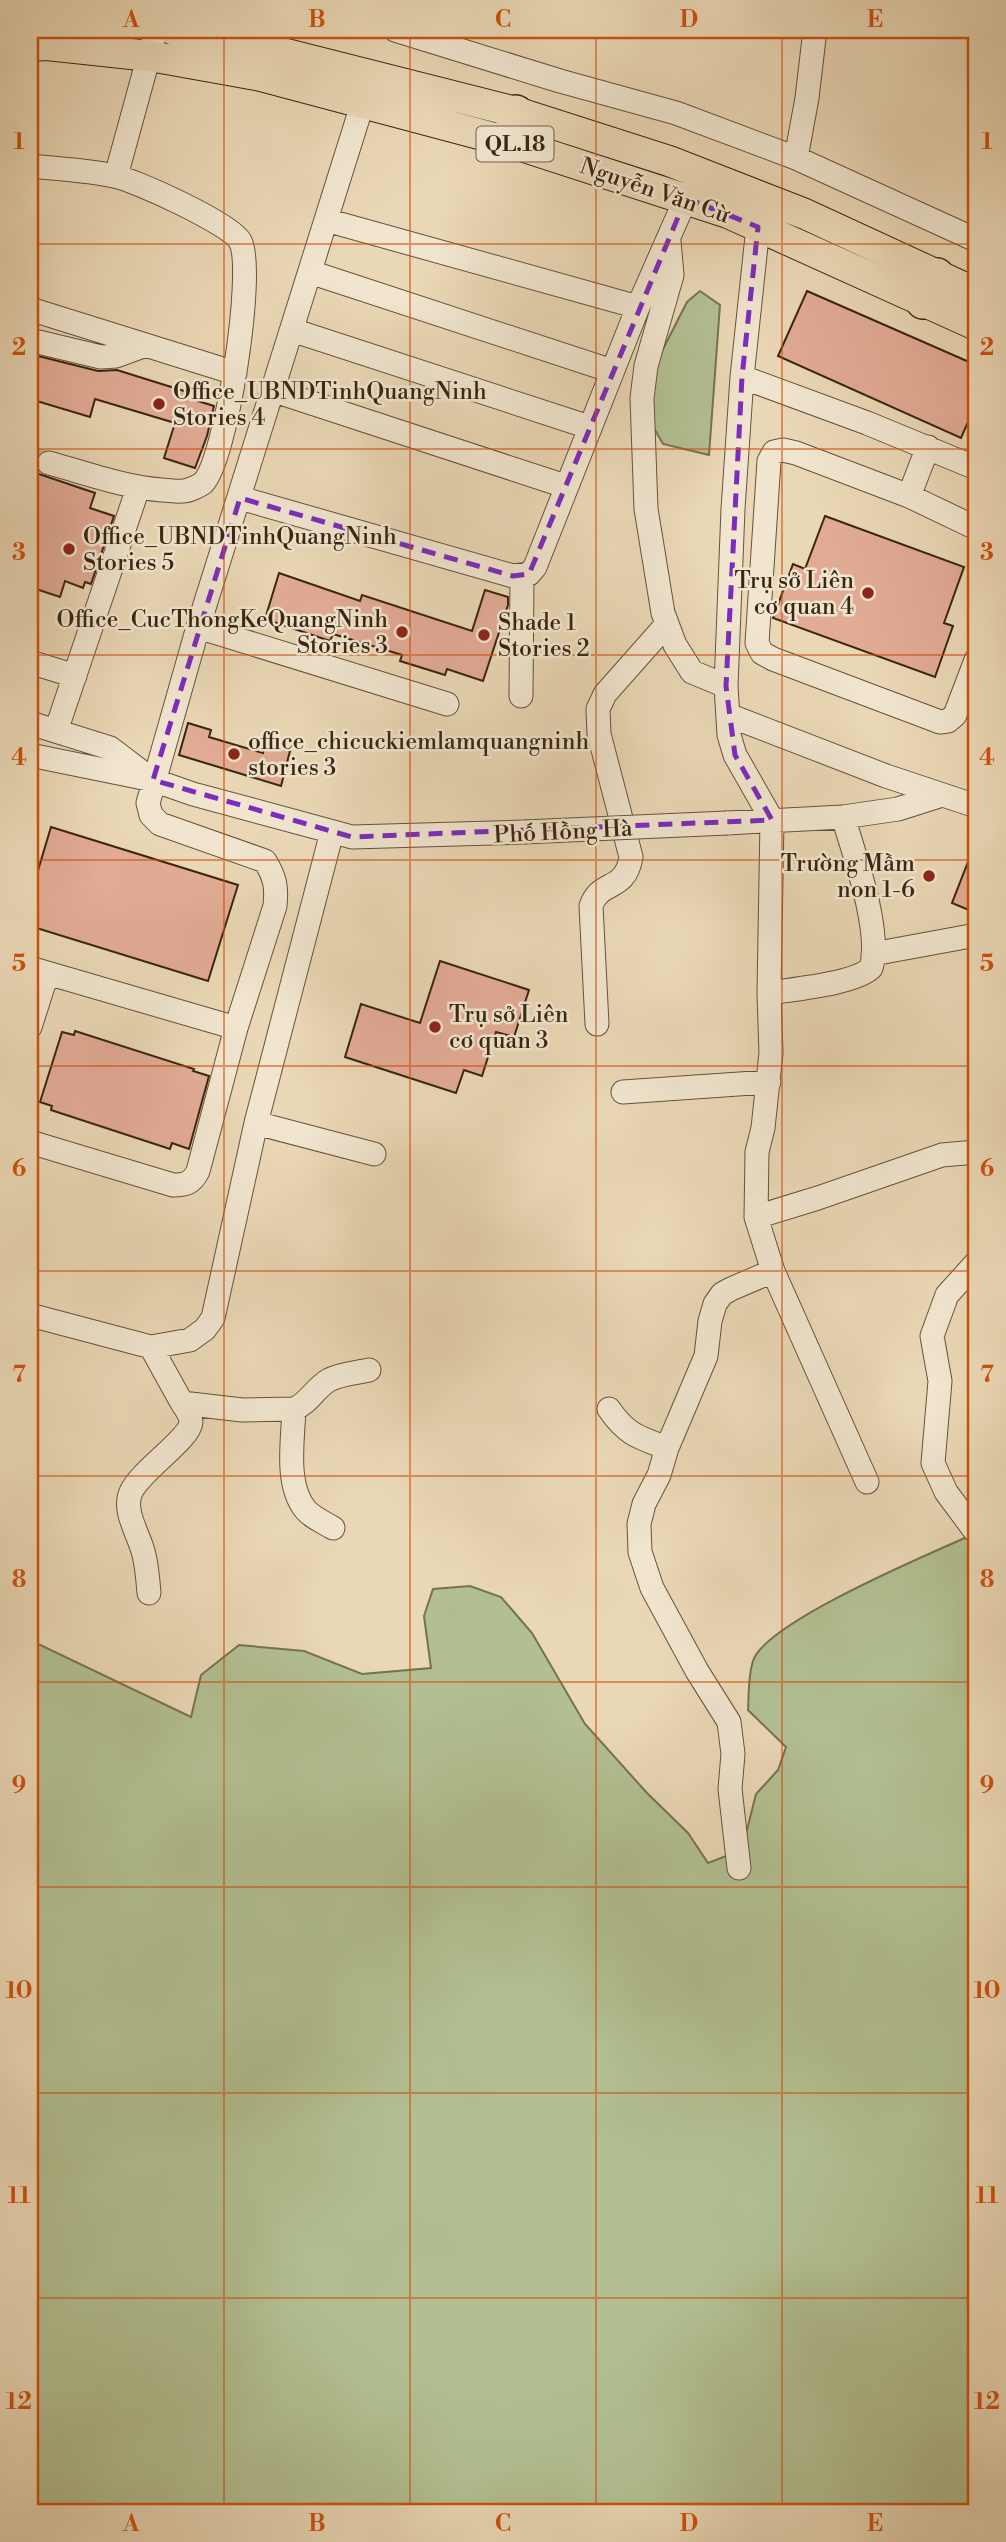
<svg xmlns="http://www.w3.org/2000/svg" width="1006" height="2542" font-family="'Libre Bodoni',serif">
<rect width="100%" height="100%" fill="#ead7b5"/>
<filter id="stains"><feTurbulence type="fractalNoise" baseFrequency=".00286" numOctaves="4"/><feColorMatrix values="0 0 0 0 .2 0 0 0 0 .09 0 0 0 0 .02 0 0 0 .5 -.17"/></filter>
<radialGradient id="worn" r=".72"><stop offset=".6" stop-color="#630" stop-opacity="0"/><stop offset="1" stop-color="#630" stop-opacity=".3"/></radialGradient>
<path fill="#b2bf91" stroke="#767250" stroke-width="2" d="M700 291 720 305 709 455 663 444 651 423 644 400 658 359 687 302Z
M976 1533V2512H30V1640L191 1717 201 1675 239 1645 304 1651 362 1674 431 1668 424 1616 433 1589 470 1586 501 1597 532 1633 585 1724 647 1793 688 1833 708 1863 742 1850 756 1794 778 1770 786 1747 748 1710C749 1695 748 1676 753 1661 765 1622 934 1552 976 1533Z"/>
<path fill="#e2ab95" stroke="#3a2510" stroke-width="2" d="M807 291 976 365V404L961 438 778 356Z
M30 354 98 371 117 370 200 396 198 401 214 406 207 436 195 468 164 458 175 423 95 399 90 417 30 399Z
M30 471 95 493 90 508 114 516 91 584 85 582 83 588 65 581 60 597 30 587Z
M825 516 964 567 944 623 953 626 935 677 773 618 793 564 805 569Z
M279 573 360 601 362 595 472 631 485 590 508 597V605L483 681 447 669 445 675 400 661 402 655 333 634 330 641 265 619Z
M188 723 211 730 209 737 263 753 265 743 290 751 281 786 179 755Z
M51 827 238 885 208 981 30 926V897Z
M975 844H976V913L952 903Z
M440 961 529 990 514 1037 496 1032 482 1076 464 1070 456 1093 345 1057 361 1004 420 1023Z
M75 1031 194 1069 193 1071 209 1076 189 1149 172 1143 170 1149 51 1110 52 1106 40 1102 62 1032 74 1035Z"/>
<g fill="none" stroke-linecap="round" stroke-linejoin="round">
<path stroke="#c7b394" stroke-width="23" stroke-dasharray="23 11" stroke-linecap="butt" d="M30 458 49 463"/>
<g stroke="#665239" stroke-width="25">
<path id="minor" d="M395 30 560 81 676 113 796 158 976 240
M796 158 807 98 815 30
M30 166C58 169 87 170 114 176 135 180 231 224 240 241 256 269 226 461 203 483 199 486 188 491 183 491 177 492 168 490 162 490 123 487 86 473 49 463
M116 176 156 30
M326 220 638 307
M758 227 742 377 733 509 726 686 729 735 735 755 772 820 769 993 771 1053 763 1128 757 1152 756 1217 773 1271 867 1482
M669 241 672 275 646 366 642 398 646 509 663 613 675 645 692 672 726 686
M310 272 612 371
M30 309 235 373
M292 330 589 427
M30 340 101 357 116 356 146 345
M742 377 867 423 976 468
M272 390 565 486
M909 496 928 447
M240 498 513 576 529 574 535 567 638 307 686 198
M976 528 909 496 796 453 783 450 774 452 769 461 757 643 762 653 773 659 940 722 948 721 955 715 976 660
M198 627 447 704
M30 662 75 676
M521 696 522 577
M728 715 886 776 976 806
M30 723 110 748 147 776
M56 731 138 488
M30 755 153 780 193 794 352 837 524 832
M727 823 843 817 898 809 942 795
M873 954 976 935
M30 968 236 1028
M769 993C793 989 854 984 871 968 882 932 854 853 843 817
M597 1024 591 906C600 879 625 893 631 857L599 734 598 709 605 694 667 624
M30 1027 47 974
M623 1092 769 1082
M256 1123 374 1154
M30 1142 173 1185C186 1185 192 1183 198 1171L236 1028 275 906C277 887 275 877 265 861L160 824 151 815 148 803 198 627 363 102
M756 1217 818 1198 942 1155 976 1152
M30 1315 151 1347 190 1340 205 1329 213 1318 256 1123 332 832
M151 1347 182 1403 242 1410 294 1409C308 1404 315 1388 329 1380 340 1374 356 1373 369 1370
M294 1409C293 1439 285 1484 305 1509 311 1517 323 1522 333 1528
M609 1409C627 1435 638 1437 667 1448
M975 1531 946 1492 933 1463 940 1381 932 1336 947 1295 976 1263
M149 1593C148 1581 147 1567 144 1555 140 1536 122 1511 131 1492 140 1471 190 1439 191 1422 191 1415 186 1409 182 1403
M739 1868 730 1789 733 1754 729 1722 697 1671 652 1588 640 1552 639 1524 644 1504 659 1475 667 1448 706 1356 710 1321 715 1304 722 1294 731 1289 773 1271"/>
</g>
<g stroke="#3a2510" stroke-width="32">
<path id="major" d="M174 30 263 48 516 112 669 161 805 214 976 293
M30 46 47 45 150 56 261 76 509 142 728 213 976 325"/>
</g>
<g stroke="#3a2510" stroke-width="36">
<path id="highway" d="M509 142 516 112
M923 302 937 275"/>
</g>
<use href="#minor" stroke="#f1e5cf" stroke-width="23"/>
<use href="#major" stroke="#ead7b5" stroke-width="30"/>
<use href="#highway" stroke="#ead7b5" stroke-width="33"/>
<g stroke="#665239" stroke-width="25" stroke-linecap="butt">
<path id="minor-bridge" d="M524 832 727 823"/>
</g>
<use href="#minor-bridge" stroke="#f1e5cf" stroke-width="23"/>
</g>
<path fill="none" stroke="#7b2cbf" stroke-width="5" stroke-dasharray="14 9" stroke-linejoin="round" d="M686 198 758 227 742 377 726 686 735 755 772 820 352 837 153 780 240 498 513 576 529 574Z"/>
<path fill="none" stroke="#ce510d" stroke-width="2" stroke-opacity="0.55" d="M224 30V2512M410 30V2512M596 30V2512M782 30V2512M30 244H976M30 449H976M30 655H976M30 860H976M30 1066H976M30 1271H976M30 1476H976M30 1682H976M30 1887H976M30 2093H976M30 2298H976"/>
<g fill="#8f2418" stroke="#f1e5cf" stroke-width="2.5">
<circle cx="159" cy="404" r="7"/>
<circle cx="69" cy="549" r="7"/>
<circle cx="868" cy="593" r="7"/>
<circle cx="402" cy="632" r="7"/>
<circle cx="484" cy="635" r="7"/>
<circle cx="234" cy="754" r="7"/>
<circle cx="929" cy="876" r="7"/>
<circle cx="435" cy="1027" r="7"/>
</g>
<g text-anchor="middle" stroke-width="5" stroke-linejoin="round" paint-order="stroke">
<rect fill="#f1e5cf" stroke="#715f49" stroke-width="2" x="476.5" y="126.5" width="77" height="35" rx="5"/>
<g font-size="21" font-weight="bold" fill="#3a2510">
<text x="515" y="151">QL.18</text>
</g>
<g font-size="23" fill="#3a2510" stroke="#f1e5cf">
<text transform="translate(655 190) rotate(19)" y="8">Nguyễn Văn Cừ</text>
<text transform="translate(563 831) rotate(-3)" y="8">Phố Hồng Hà</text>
</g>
<g font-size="23" fill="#3a2510" stroke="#f1e5cf" text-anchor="start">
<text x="173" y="399">Office_UBNDTinhQuangNinh<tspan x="173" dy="26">Stories 4</tspan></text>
<text x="83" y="544">Office_UBNDTinhQuangNinh<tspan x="83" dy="26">Stories 5</tspan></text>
<text x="854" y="588" text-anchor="end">Trụ sở Liên<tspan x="854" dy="26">cơ quan 4</tspan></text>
<text x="388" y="627" text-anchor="end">Office_CucThongKeQuangNinh<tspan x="388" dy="26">Stories 3</tspan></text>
<text x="498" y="630">Shade 1<tspan x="498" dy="26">Stories 2</tspan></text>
<text x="248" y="749">office_chicuckiemlamquangninh<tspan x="248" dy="26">stories 3</tspan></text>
<text x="915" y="871" text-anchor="end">Trường Mầm<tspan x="915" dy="26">non 1-6</tspan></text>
<text x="449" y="1022">Trụ sở Liên<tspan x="449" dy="26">cơ quan 3</tspan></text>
</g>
</g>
<rect width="1006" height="2542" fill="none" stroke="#ead7b5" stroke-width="77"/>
<rect x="38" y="38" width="930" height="2466" fill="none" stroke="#ce510d" stroke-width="2.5"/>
<g font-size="23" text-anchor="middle" font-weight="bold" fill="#ce510d">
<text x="131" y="27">A</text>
<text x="317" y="27">B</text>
<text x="503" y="27">C</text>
<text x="689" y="27">D</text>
<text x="875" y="27">E</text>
<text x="19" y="149">1</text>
<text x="987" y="149">1</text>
<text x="19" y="355">2</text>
<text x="987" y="355">2</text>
<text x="19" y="560">3</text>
<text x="987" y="560">3</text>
<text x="19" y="765">4</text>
<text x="987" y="765">4</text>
<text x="19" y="971">5</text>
<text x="987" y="971">5</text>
<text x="19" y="1176">6</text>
<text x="987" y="1176">6</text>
<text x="19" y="1382">7</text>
<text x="987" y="1382">7</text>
<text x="19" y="1587">8</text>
<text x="987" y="1587">8</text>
<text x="19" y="1793">9</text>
<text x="987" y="1793">9</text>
<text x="19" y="1998">10</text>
<text x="987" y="1998">10</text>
<text x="19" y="2203">11</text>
<text x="987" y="2203">11</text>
<text x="19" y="2409">12</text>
<text x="987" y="2409">12</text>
<text x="131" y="2531">A</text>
<text x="317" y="2531">B</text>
<text x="503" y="2531">C</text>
<text x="689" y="2531">D</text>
<text x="875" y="2531">E</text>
</g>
<rect width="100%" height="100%" filter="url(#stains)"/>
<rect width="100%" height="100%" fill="url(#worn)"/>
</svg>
